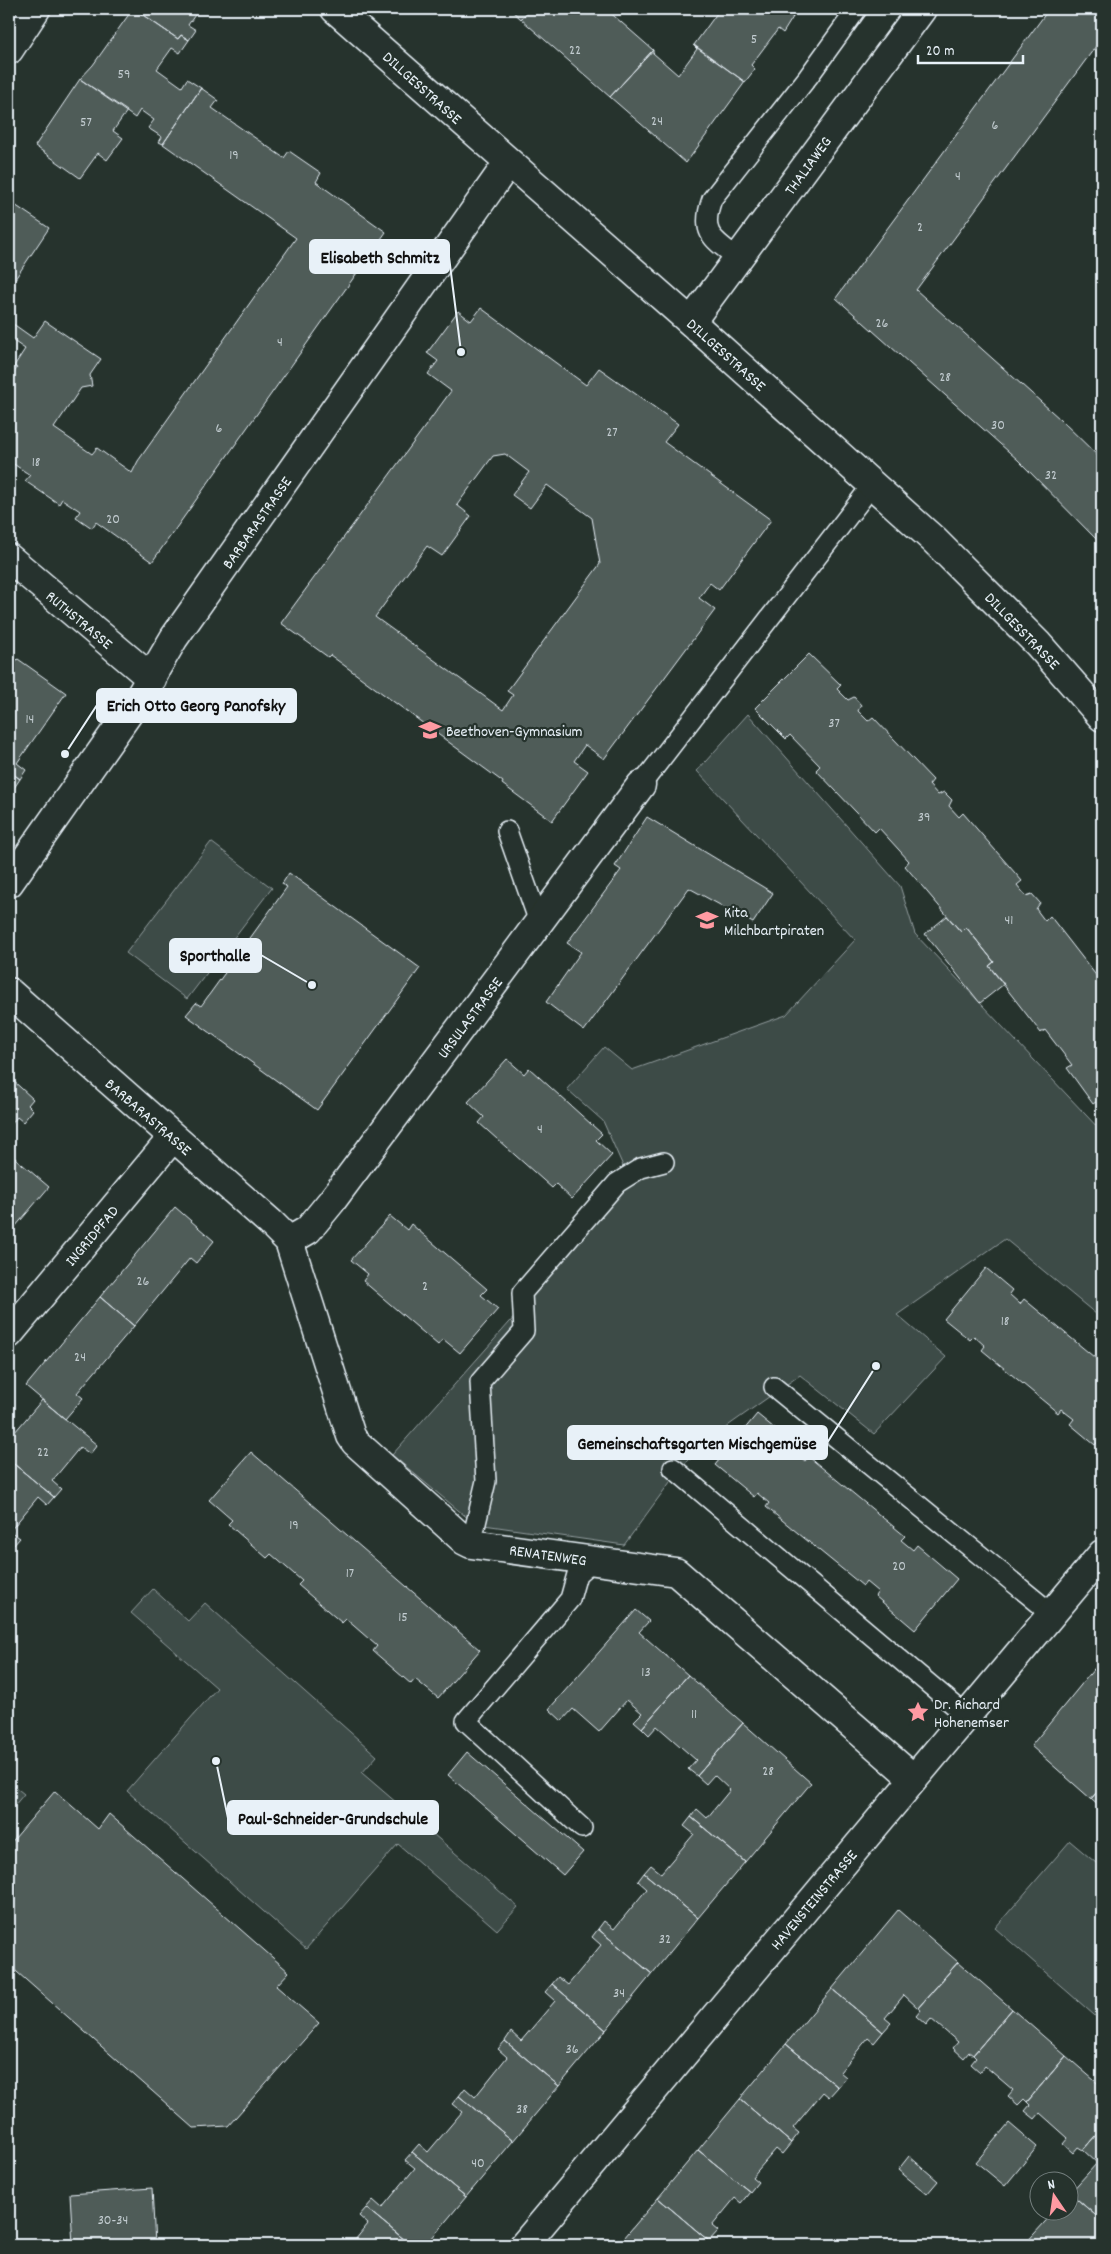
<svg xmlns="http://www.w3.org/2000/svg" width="1111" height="2254" font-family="Dekko,sans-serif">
<rect width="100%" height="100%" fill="#26332d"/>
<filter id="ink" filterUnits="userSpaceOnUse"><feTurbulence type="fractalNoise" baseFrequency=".02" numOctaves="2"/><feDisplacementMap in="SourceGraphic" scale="10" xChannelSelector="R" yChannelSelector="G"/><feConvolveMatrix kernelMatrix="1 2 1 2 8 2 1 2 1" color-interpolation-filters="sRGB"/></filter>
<g filter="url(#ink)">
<path fill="#3e4b47" stroke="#939ea0" d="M748 714 900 886 915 934 1102 1132V1319L1005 1239 897 1315 946 1357 874 1434 800 1375 729 1425 681 1467 624 1545 484 1525 470 1520 392 1455 517 1314 513 1294 623 1166 603 1121 567 1089 604 1047 632 1070 786 1015 855 940 697 771Z
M211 842 272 888 187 999 126 953Z
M153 1589 188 1621 205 1603 377 1756 362 1773 518 1907 497 1930 398 1844 306 1949 127 1791 217 1688 131 1613Z
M9 1782 24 1794 9 1812Z
M1070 1841 1102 1868V2022L995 1928Z"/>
<path fill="#505c59" stroke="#e8f1f8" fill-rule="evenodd" d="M130 9H134L178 39 181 35 189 40 180 53 172 48 157 69 182 87 187 79 201 88 163 144 159 142 162 137 148 128 154 120 140 110 135 118 80 79 93 65 132 10Z
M134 9H199L188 25 196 30 189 40 181 35 178 39Z
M510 9H530L521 19Z
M530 9H606L653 50 610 97 521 19Z
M720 9H781L793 17 783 33 778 29 751 65 755 69 745 82 694 45Z
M781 9H800L793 17Z
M1049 9H1102V38L916 290 1060 419 1102 460V545L1018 460 836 298Z
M693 45 745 82 686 163 610 97 653 50V53L678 75 697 49Z
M80 79 127 111 113 131 123 138 107 160 98 153 80 178 35 146Z
M201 88 218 100 212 108 284 158 289 151 321 173 316 182 386 232 152 562 96 522 92 528 76 517 80 511 62 499 59 504 25 481 30 475 9 461V380L17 368 14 366 25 349 9 338V321L33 338 45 321 101 359 90 375 92 386 81 388 54 428 92 454 97 448 132 473 138 461 296 238 163 144Z
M9 201 49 228 9 288Z
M481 308 586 385 599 368 678 424 664 442 771 520 719 590 710 583 699 598 715 610 604 759 585 745 574 761 588 771 552 821 502 784 503 782 330 655 328 657 281 623 451 391 428 374 438 361 427 353 458 311 471 321ZM505 454 529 472 512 495 530 508 547 485 592 518 600 564 507 691 513 695 503 710 375 617 427 546 442 556 471 516 457 505 493 456Z
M809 654 841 685 837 689 848 700 854 697 861 705 858 711 868 721 873 717 933 780 929 785 938 795 944 792 952 800 949 806 959 817 963 813 1022 881 1017 885 1026 896 1032 894 1040 903 1036 909 1045 921 1050 916 1102 983V988L1099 990 1102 994V1098L1093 1104 1067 1068 1072 1065 1045 1030 1041 1033 989 966 994 962 966 927 961 932 905 866 909 861 879 828 875 832 816 770 820 766 790 735 786 739 755 708Z
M9 657 15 662 18 659 66 693 17 763 26 770 20 779 9 771Z
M9 771 20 779 14 788 9 784Z
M647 817 773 893 753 923 689 888 584 1031 546 1002 581 952 567 943 621 870 615 866Z
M289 873 420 968 317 1110 186 1015 196 1003 201 1006 287 887 282 884Z
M947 916 961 932 966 927 994 962 989 966 1004 984 980 1003 925 934Z
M507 1059 524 1074 529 1068 602 1134 596 1140 612 1155 572 1199 556 1184 552 1188 479 1123 484 1117 468 1102Z
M9 1077 33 1099 28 1105 33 1110 23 1122 17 1117 9 1127Z
M9 1153 49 1187 9 1234Z
M175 1207 214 1241 196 1263 190 1258 134 1326 100 1297Z
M390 1216 407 1230 411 1224 487 1289 481 1295 498 1309 460 1353 443 1339 438 1345 363 1281 368 1274 351 1260Z
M986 1268 1012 1290 1009 1294 1020 1304 1024 1299 1100 1362 1096 1367 1102 1372V1437L1095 1445 1070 1424 1074 1419 1061 1409 1058 1413 982 1350 985 1346 974 1336 970 1340 944 1319Z
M100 1297 134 1326 77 1393 83 1398 65 1419 26 1386Z
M42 1400 97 1445 90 1454 80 1447 52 1481 61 1489 54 1497 9 1460V1439Z
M757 1414 796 1446 793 1451 805 1461 809 1457 905 1536 901 1540 913 1550 917 1545 957 1579 915 1630 875 1596 878 1592 866 1582 863 1586 766 1507 769 1503 757 1493 754 1497 715 1465Z
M251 1452 480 1650 438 1698 415 1679 411 1684 373 1651 377 1646 346 1619 342 1623 298 1585 302 1581 271 1554 267 1558 228 1524 232 1520 209 1500Z
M9 1460 54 1497 47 1505 38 1497 10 1531 20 1538 13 1546 9 1543Z
M636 1610 649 1621 639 1632 688 1675 642 1728 634 1721 642 1713 627 1700 599 1732 573 1709 562 1721 549 1709Z
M1102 1660V1676L1094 1669Z
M1094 1669 1102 1676V1786L1091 1799 1031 1746Z
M688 1675 743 1723 697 1776 688 1769 696 1760 657 1726 649 1735 642 1728Z
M743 1723 811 1783 745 1862 691 1817 697 1809 707 1818 730 1790 714 1775 706 1784 697 1776Z
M467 1752 583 1852 563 1875 448 1775Z
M1102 1786V1809L1091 1799Z
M55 1791 98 1829 109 1814 289 1972 276 1986 319 2023 228 2126 194 2128 9 1965V1845Z
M691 1817 745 1862 698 1918 644 1873 651 1865 661 1873 694 1834 684 1826Z
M644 1873 698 1918 652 1974 598 1929 604 1921 614 1929 647 1889 638 1881Z
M898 1910 958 1962 918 2008 904 1995 885 2018 891 2023 883 2032 832 1989Z
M598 1929 652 1974 606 2030 552 1984 558 1977 568 1985 601 1945 592 1937Z
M958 1962 1012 2009 973 2055 969 2052 964 2058 953 2048 958 2042 931 2019 926 2025 916 2016 921 2010 918 2008Z
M552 1984 606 2030 559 2086 505 2041 511 2032 521 2041 555 2001 545 1992Z
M832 1989 883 2032 874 2043 868 2038 840 2072 846 2077 838 2087 786 2044Z
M1012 2009 1066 2056 1027 2102 1024 2099 1018 2105 1008 2096 1013 2090 985 2066 980 2072 971 2064 976 2058 973 2055Z
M505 2041 559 2086 513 2141 459 2096 465 2088 475 2097 507 2057 498 2049Z
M786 2044 838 2087 829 2097 823 2092 793 2128 799 2133 791 2143 740 2099Z
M1066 2056 1102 2087V2128L1083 2150 1078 2147 1073 2153 1063 2144 1068 2138 1040 2113 1035 2119 1025 2111 1030 2105 1027 2102Z
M459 2096 513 2141 466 2197 412 2152 419 2144 428 2152 462 2112 452 2104Z
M740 2099 791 2143 782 2154 776 2149 752 2177 758 2182 750 2192 698 2150Z
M1009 2123 1037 2147 1005 2186 976 2162Z
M1102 2128V2221L1070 2193 1097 2163 1083 2150Z
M698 2150 750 2192 741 2203 735 2198 712 2226 718 2231 709 2241 658 2198Z
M412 2152 466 2197 426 2245H411L366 2208 373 2200 382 2208 415 2168 405 2160Z
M909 2156 938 2181 927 2194 898 2170Z
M152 2188 155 2245H73L70 2194Z
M1070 2193 1102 2221V2245H1024L1054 2212H1068Z
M658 2198 709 2241 706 2245H618Z
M366 2208 411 2245H351L368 2224 359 2216Z"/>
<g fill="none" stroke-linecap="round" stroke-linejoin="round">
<g stroke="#e8f1f8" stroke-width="22">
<path id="service" d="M738 258C712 239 700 233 712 199L808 77 857 9
M641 785 873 484
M507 831 539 922
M774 1387 1052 1614
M673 1468 967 1716
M471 1544 486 1481 480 1382 524 1331 522 1293 617 1183 641 1168 664 1162
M582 1828 466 1721 570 1599 577 1574 593 1560"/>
</g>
<g stroke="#e8f1f8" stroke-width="31">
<path id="minor" d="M335 9 691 322 934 540 1038 644 1102 717
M691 322 922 9
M9 558 152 679
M9 883 137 701 174 638 508 163
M9 992 271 1223 289 1241 351 1436 355 1442 465 1541 471 1544 676 1572 913 1778
M289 1241 308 1230 331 1202 641 785
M9 1334 173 1137
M524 2245 1102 1554"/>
</g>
<g stroke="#e8f1f8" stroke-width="31">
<path id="secondary" d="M9 50 36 9"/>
</g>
<use href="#service" stroke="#26332d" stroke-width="19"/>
<use href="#minor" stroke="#26332d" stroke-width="28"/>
<use href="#secondary" stroke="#26332d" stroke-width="28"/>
</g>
</g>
<defs>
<g id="school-bare" transform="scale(1.725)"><path d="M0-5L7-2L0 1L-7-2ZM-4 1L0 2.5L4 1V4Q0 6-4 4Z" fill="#ff9aa2" stroke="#26332d" stroke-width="2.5" paint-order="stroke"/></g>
<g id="sight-bare" transform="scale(1.725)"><path d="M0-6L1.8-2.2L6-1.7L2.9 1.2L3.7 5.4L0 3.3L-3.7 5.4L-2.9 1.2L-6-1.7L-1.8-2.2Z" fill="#ff9aa2" stroke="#26332d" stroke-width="2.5" paint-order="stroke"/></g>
</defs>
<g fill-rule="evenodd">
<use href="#school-bare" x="430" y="730"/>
<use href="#school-bare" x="707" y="920"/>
<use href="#sight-bare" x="918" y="1712"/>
</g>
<g text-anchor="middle" stroke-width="4.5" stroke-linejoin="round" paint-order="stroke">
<g font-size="14" fill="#c2ccd0">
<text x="754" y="43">5</text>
<text x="575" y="54">22</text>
<text x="124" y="78">59</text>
<text x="657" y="125">24</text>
<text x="86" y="126">57</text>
<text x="995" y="129">6</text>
<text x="234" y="159">19</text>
<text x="958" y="180">4</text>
<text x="920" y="231">2</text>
<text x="882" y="327">26</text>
<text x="280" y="346">4</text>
<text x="945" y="381">28</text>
<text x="998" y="429">30</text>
<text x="219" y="432">6</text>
<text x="612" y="436">27</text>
<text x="36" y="466">18</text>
<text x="1051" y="479">32</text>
<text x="113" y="523">20</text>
<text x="30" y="723">14</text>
<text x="834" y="727">37</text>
<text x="924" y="821">39</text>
<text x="1009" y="924">41</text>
<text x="540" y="1133">4</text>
<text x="143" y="1285">26</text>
<text x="425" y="1290">2</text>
<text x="1005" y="1325">18</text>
<text x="80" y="1361">24</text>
<text x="43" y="1456">22</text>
<text x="294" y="1529">19</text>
<text x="899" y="1570">20</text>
<text x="350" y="1577">17</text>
<text x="403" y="1621">15</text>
<text x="646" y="1676">13</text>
<text x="694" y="1718">11</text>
<text x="768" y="1775">28</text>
<text x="665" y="1943">32</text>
<text x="619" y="1997">34</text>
<text x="572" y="2053">36</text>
<text x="522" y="2113">38</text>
<text x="478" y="2167">40</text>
<text x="113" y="2224">30-34</text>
</g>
<g font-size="16" fill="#e8f1f8" stroke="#26332d">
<text transform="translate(423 87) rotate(42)" y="6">DILLGESSTRASSE</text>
<text transform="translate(807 165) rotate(-54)" y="6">THALIAWEG</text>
<text transform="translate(727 354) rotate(42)" y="6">DILLGESSTRASSE</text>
<text transform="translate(256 522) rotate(-55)" y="6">BARBARASTRASSE</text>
<text transform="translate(80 619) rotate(40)" y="6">RUTHSTRASSE</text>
<text transform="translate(1023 630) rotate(46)" y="6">DILLGESSTRASSE</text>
<text transform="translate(469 1017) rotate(-53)" y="6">URSULASTRASSE</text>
<text transform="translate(149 1116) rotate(41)" y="6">BARBARASTRASSE</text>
<text transform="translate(91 1235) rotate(-50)" y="6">INGRIDPFAD</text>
<text transform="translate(548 1554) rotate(8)" y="6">RENATENWEG</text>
<text transform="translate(813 1899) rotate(-50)" y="6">HAVENSTEINSTRASSE</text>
</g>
<g font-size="16" fill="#e8f1f8" stroke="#26332d" text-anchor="start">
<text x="446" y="736">Beethoven-Gymnasium</text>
<text x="724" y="917">Kita<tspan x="724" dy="18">Milchbartpiraten</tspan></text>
<text x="934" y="1709">Dr. Richard<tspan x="934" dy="18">Hohenemser</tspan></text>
</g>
</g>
<path fill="none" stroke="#e8f1f8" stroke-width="2" d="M461 352L449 257M65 754L97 705M312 985L261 955M876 1366L827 1443M216 1761L228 1818"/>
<g fill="#e8f1f8" stroke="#26332d" stroke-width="2">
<circle cx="461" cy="352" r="5"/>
<circle cx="65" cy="754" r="5"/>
<circle cx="312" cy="985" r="5"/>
<circle cx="876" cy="1366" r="5"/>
<circle cx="216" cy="1761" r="5"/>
</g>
<g fill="#e8f1f8" stroke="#e8f1f8" stroke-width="2">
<rect x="310" y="240" width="139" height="33" rx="5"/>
<rect x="97" y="689" width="199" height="33" rx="5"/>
<rect x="170" y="939" width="91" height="33" rx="5"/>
<rect x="568" y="1426" width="259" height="33" rx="5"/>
<rect x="228" y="1801" width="210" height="33" rx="5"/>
</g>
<g font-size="18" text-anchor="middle" font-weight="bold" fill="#111">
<text x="380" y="263">Elisabeth Schmitz</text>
<text x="196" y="711">Erich Otto Georg Panofsky</text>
<text x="215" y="961">Sporthalle</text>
<text x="697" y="1449">Gemeinschaftsgarten Mischgemüse</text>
<text x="333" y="1824">Paul-Schneider-Grundschule</text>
</g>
<rect width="1111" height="2254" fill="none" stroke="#26332d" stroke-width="30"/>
<rect x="15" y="15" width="1081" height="2224" fill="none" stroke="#e8f1f8" stroke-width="2" filter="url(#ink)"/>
<g transform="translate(1054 2196) rotate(347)"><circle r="24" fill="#26332d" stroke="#747f7e"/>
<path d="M0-4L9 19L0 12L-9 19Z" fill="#ff9aa2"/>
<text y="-8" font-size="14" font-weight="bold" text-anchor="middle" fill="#e8f1f8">N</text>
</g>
<path d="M918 55v8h105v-8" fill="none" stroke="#e8f1f8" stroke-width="2.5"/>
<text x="926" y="55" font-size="15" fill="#e8f1f8" stroke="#26332d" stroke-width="4" paint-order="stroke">20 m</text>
</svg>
